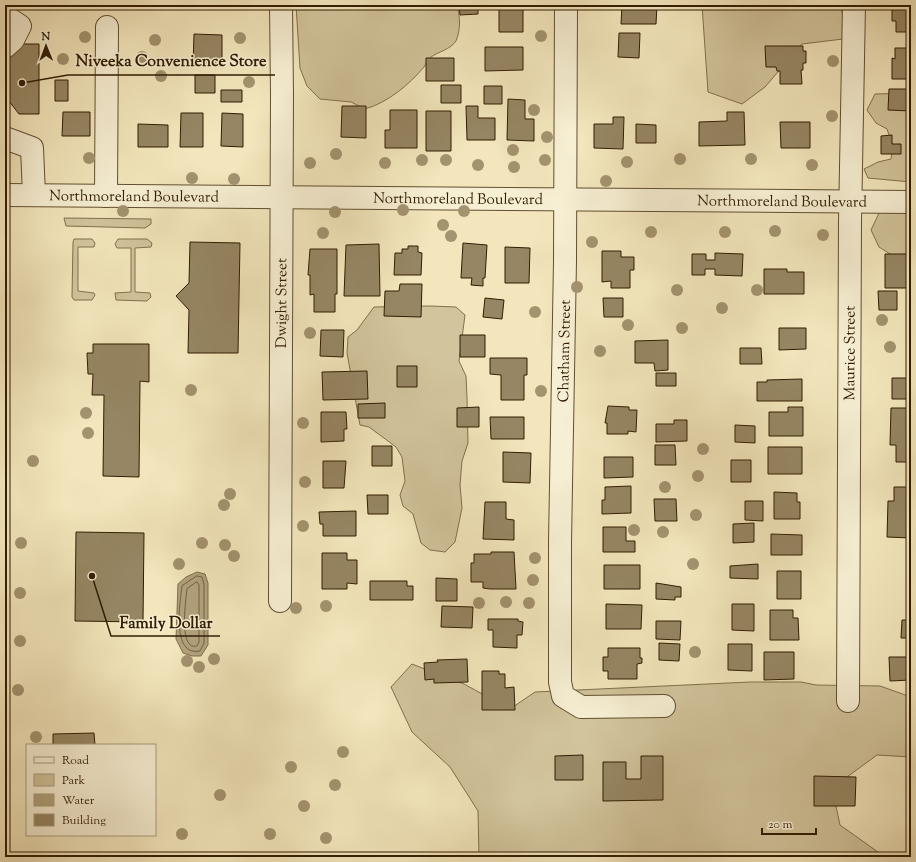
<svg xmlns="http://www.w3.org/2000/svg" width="916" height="862" font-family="'Sorts Mill Goudy',serif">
<rect width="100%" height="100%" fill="#f3e6bc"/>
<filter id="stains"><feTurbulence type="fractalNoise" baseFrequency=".005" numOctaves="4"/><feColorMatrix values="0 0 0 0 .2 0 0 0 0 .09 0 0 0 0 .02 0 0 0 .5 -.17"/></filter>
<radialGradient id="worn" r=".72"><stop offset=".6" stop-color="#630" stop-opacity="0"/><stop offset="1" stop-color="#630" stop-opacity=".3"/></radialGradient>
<path fill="#d2c49c" stroke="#82704f" d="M296 5H457C460 17 461 29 456 41 451 49 438 52 431 57 427 60 426 64 424 67 409 85 387 103 365 109L351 102 320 99 307 86 300 68Z
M702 5H841L843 18V39L802 44 765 87 742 104 708 92Z
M911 93V182L868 178 864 169 878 162 891 159 893 146 887 129 876 123 867 110 875 94Z
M911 209V267L879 247 871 230 880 211Z
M64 218 151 219V224L145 228 66 226Z
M74 239H92L95 243 94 247H78V291L94 293 95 295 92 300H74L72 297 73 242Z
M118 239H147L152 243 151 247 135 248V292L150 293 151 297 147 301 116 300 115 293 131 292V248H117L115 244Z
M430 306 456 307 465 315 459 361 466 376 467 398 468 443 462 461 460 485 462 508 455 542 445 552 430 550 421 543 413 514 403 506 400 495 405 481 402 457 396 447 369 427 360 425 347 353 348 337 357 330 374 307Z
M412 664 464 684 510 709 535 692 750 682H801L816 685 880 686 911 697V757L877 755 832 788 840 825 885 857H479L478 811 450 767 412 732 391 687Z"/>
<path fill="#b1a27d" stroke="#7e6d4c" d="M197 572 205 574 208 583V645L201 656H192L183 653 176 639 178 584 186 577Z"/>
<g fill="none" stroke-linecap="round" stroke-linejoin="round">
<path stroke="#726040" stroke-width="1" d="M197 576 202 577 204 584V643L200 651C171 657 180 602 182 586Z
M197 582 199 585V642L197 646C178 651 186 599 187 589Z"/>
</g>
<path fill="#968663" stroke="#321d02" d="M56 5H99V8L56 7Z
M459 5H478V14L460 15Z
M499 5H523V32H499Z
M622 5H657L656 24H621Z
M754 5H783V9H754Z
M892 5H911V32H896V21H892Z
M619 33H640L639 58 618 57Z
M194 34 222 35V66L193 65Z
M20 44H39V114H19L5 96V56Z
M765 46H803V51H806V63H803V70H801L802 84H780V71H777L776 67H766Z
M485 47H523V70L485 71Z
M895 48H911V79H892V58L895 59Z
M426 58H454V81H426Z
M195 75H215V93H195Z
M55 80H68V101H55Z
M441 85H461V103H441Z
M484 86H502V104H484Z
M889 89H911V111L888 110Z
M221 90H242V102H221Z
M508 99 525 100V119H534V141L507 140Z
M342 106H366V138L341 137Z
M466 106H478V118H495V140H467Z
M390 110H417V148H385V130H390Z
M426 111H451V151H426Z
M63 112H90V136H62Z
M727 112H744L745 145 699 146V122L727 121Z
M181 113H203V147H180Z
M222 113 243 114V147L221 146Z
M613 117H624L623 149 594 148V124H613Z
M780 122H810V148H781Z
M138 124 168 125V147H138Z
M636 124 656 125V143H636Z
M892 135V144H901V154H881V136Z
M190 242 240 243 238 353H188L189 310 176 296 189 283Z
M463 243 487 245 485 278H483V286L471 285 472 278H461Z
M379 244 380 296H344L346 245Z
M408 246H418V252L422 253 421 275H394L395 253H402V249H408Z
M505 247 530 248 529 283H505Z
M310 249H337V294H335V312H314V294L310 295V275H308Z
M602 251H621V257H634V270H630V288H611V281L602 282Z
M715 253 743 254 742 276 715 275V269H705V275H692V254H706V260H715Z
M885 254H910V288H885Z
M764 269H787V272H804V294H764Z
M400 284H422L421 317 384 316 385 291H399Z
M878 291H897V310H879Z
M485 298 504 300 502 319 483 317Z
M603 298H623V317H604Z
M779 328H806V349L779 350Z
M321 330H344L343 357 320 356Z
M460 335H485V357H460Z
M668 340V370L655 371 654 363H635V341Z
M93 344H149V382L140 381 139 477 103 476 104 395H92L93 374H88L87 353H93Z
M740 348H761L762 364H740Z
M490 358H527V375H524V400H501V375L490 374Z
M397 366H417V387H397Z
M367 371 368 399 323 400 322 372Z
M656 373H676V386H656Z
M892 378H911V399H892Z
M802 379V401H757V382H767V380Z
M385 403V418H358V404Z
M608 406 629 407V410H637L636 432 628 431V434H607V423H605Z
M479 407V427H457V408Z
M788 407H803V436H769V412H788Z
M891 408H911V462H896V445H890Z
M321 412H346L347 429H344V441L321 442Z
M490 417H524V439H491Z
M674 420H687V441L656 442V424H674Z
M735 425 755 426V443L735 442Z
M655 445H675L676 465H655Z
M372 446H392V466H372Z
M768 447H802V474H768Z
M503 452 531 453 530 483 503 482Z
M604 457H633V477L604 478Z
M731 460H751V482H731Z
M323 461H346L344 488H323Z
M631 486V513L602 514V500H605V487Z
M894 487H911V538L887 537 888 501H894Z
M774 492 797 493V502H800V519H774Z
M367 495H388V514H368Z
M654 499H676L677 521H655Z
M745 501H763V521L745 520Z
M485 502H506V519L514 520V540L483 539Z
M356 511V536H323V524H320L319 512Z
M754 523V542L733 543V524Z
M603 527H626V541H635V552H603Z
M76 532 144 533 143 622 75 621Z
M771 534 802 535V555H771Z
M491 552H514L516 589H490L483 588V582H471V563H474V554H491Z
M322 553H347V560H357V584L347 583V589H322Z
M758 564V579L730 578V566Z
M604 565H640V589H604Z
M777 571H801V599H777Z
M436 578 457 579V601H436Z
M370 581H407V586H413V600H370Z
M656 583 681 587V597H675V600L656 599Z
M606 604 642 605 641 629H606Z
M732 604H754V631L732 630Z
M442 606 473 607 472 628 441 627Z
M770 610H793V618H798L799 640H770Z
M488 619H518V621L523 622 522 635H517V648L493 647V630H488Z
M902 620H911V638H901Z
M656 621H681L680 640 656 639Z
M659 643 680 644 679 661 659 660Z
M728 644H752V671L728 670Z
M608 648H640V658H642V663L637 664V679H608V671H603V657H608Z
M764 652H794V679L764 680Z
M889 657H911V680L890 681Z
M467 659 468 682 434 683V679L425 680 424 663 438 662 437 660Z
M482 671H499V674H505V688L514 687 515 710H482Z
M94 733 95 745H53V734Z
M583 755V780H555V756Z
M641 756H663V800L603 801V762H626V779H641Z
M814 776 856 777 855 806H814Z"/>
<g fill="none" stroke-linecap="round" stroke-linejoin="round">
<g stroke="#624f30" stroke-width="24">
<g id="minor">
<path d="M566 5 565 261 560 542V682L563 696 581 707 664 706"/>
<path d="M5 16 20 26 13 40 5 47"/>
<path d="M5 138 32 148 34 195"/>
<path id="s1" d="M5 195 911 202"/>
<path d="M106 196 107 27"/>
<path id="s2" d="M280 601 282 95 281 5"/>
<path id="s3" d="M848 701 850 221 854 5"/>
</g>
</g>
<use href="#minor" stroke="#f7efd3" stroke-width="22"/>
</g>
<g fill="#a3936f">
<circle cx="541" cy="36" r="6"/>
<circle cx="85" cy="37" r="6"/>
<circle cx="240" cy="38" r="6"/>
<circle cx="155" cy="40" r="6"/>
<circle cx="142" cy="57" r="6"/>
<circle cx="63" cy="59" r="6"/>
<circle cx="833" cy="61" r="6"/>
<circle cx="161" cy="76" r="6"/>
<circle cx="249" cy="82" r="6"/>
<circle cx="534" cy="110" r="6"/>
<circle cx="832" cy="116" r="6"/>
<circle cx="547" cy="137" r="6"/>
<circle cx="513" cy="150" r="6"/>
<circle cx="336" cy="154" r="6"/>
<circle cx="89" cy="158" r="6"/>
<circle cx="680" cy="159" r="6"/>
<circle cx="751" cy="159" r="6"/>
<circle cx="422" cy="160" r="6"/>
<circle cx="446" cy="160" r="6"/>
<circle cx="545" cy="160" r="6"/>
<circle cx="627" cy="162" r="6"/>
<circle cx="310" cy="163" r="6"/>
<circle cx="385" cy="163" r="6"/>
<circle cx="478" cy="165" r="6"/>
<circle cx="812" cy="165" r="6"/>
<circle cx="514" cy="167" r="6"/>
<circle cx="192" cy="178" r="6"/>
<circle cx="234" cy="179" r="6"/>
<circle cx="606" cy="181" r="6"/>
<circle cx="403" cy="210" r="6"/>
<circle cx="123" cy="211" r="6"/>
<circle cx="464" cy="211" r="6"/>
<circle cx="335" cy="212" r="6"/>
<circle cx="443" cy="225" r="6"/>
<circle cx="775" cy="231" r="6"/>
<circle cx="651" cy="232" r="6"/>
<circle cx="725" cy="232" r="6"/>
<circle cx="323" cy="233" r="6"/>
<circle cx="823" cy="235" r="6"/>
<circle cx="451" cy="236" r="6"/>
<circle cx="592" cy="242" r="6"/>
<circle cx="577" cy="287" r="6"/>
<circle cx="677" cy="290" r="6"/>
<circle cx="757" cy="290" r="6"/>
<circle cx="722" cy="308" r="6"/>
<circle cx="535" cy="312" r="6"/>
<circle cx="882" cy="320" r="6"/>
<circle cx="628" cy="325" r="6"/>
<circle cx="682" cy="328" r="6"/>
<circle cx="310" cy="333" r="6"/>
<circle cx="890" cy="347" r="6"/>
<circle cx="600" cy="351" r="6"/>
<circle cx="191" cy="390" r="6"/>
<circle cx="541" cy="391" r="6"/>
<circle cx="86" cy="413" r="6"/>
<circle cx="303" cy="423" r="6"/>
<circle cx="88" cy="433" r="6"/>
<circle cx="703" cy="449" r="6"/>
<circle cx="33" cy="461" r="6"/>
<circle cx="698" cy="476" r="6"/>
<circle cx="305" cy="482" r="6"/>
<circle cx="665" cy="487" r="6"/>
<circle cx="230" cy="494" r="6"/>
<circle cx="224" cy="505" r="6"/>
<circle cx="696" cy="515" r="6"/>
<circle cx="303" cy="526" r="6"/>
<circle cx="634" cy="530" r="6"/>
<circle cx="663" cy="532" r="6"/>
<circle cx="21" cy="543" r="6"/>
<circle cx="202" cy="543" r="6"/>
<circle cx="225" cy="545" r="6"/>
<circle cx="234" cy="556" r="6"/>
<circle cx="535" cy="558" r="6"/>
<circle cx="179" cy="564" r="6"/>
<circle cx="693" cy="564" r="6"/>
<circle cx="533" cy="580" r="6"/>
<circle cx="20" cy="593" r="6"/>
<circle cx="506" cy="602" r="6"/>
<circle cx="479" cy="603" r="6"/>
<circle cx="529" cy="603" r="6"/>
<circle cx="326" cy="606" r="6"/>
<circle cx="296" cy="608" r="6"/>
<circle cx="20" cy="641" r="6"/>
<circle cx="695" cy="652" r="6"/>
<circle cx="214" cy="659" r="6"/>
<circle cx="187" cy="661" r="6"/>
<circle cx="199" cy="667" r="6"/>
<circle cx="18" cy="690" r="6"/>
<circle cx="36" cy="737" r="6"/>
<circle cx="343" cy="752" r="6"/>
<circle cx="291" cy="767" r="6"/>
<circle cx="335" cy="785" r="6"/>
<circle cx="220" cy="795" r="6"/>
<circle cx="304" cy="806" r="6"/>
<circle cx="182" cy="834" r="6"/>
<circle cx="270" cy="834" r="6"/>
<circle cx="326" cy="838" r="6"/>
</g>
<g text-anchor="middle" stroke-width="3" stroke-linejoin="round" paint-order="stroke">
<g font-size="15" fill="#321d02" stroke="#f7efd3">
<text dy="5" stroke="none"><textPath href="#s1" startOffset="129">Northmoreland Boulevard</textPath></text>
<text dy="5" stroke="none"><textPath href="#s1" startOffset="453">Northmoreland Boulevard</textPath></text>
<text dy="5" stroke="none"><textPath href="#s1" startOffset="777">Northmoreland Boulevard</textPath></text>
<text dy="5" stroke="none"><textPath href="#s2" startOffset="298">Dwight Street</textPath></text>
<text transform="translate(564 351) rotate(-89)" y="5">Chatham Street</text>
<text dy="5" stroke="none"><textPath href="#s3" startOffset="348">Maurice Street</textPath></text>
</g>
</g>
<path fill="none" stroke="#321d02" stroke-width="1.5" d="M22 83L68 75H275M92 576L111 636H220"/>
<g fill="#321d02" stroke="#f7efd3" stroke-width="1.5">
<circle cx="22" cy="83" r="4"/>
<circle cx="92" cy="576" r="4"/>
</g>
<g font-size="16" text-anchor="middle" font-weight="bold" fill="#321d02" stroke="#f7efd3" stroke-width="3" stroke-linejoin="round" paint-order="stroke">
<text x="171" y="66">Niveeka Convenience Store</text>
<text x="166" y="628">Family Dollar</text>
</g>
<rect width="916" height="862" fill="none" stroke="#f3e6bc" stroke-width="20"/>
<rect x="6" y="6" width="904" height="850" fill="none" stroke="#321d02" stroke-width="2"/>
<rect x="10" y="10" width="896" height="842" fill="none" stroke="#321d02"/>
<rect x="26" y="744" width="130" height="92" fill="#f7efd3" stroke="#a89b7f"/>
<rect x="34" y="757" width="20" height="6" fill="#f7efd3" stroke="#a89b7f"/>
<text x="62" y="764" font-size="12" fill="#321d02">Road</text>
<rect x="34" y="774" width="20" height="12" fill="#d2c49c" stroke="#a89b7f"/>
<text x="62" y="784" font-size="12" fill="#321d02">Park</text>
<rect x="34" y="794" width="20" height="12" fill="#b1a27d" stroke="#a89b7f"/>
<text x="62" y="804" font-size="12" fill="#321d02">Water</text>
<rect x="34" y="814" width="20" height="12" fill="#968663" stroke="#a89b7f"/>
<text x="62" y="824" font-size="12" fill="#321d02">Building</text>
<g transform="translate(46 46) rotate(359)" stroke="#f7efd3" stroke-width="3" paint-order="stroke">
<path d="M0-3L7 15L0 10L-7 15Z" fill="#321d02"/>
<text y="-6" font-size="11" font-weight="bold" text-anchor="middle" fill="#321d02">N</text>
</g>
<path d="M762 828v6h54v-6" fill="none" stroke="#321d02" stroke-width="2"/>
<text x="768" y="828" font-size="12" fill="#321d02" stroke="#f7efd3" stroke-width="3" paint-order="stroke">20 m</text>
<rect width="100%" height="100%" filter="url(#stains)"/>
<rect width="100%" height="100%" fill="url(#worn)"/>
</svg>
